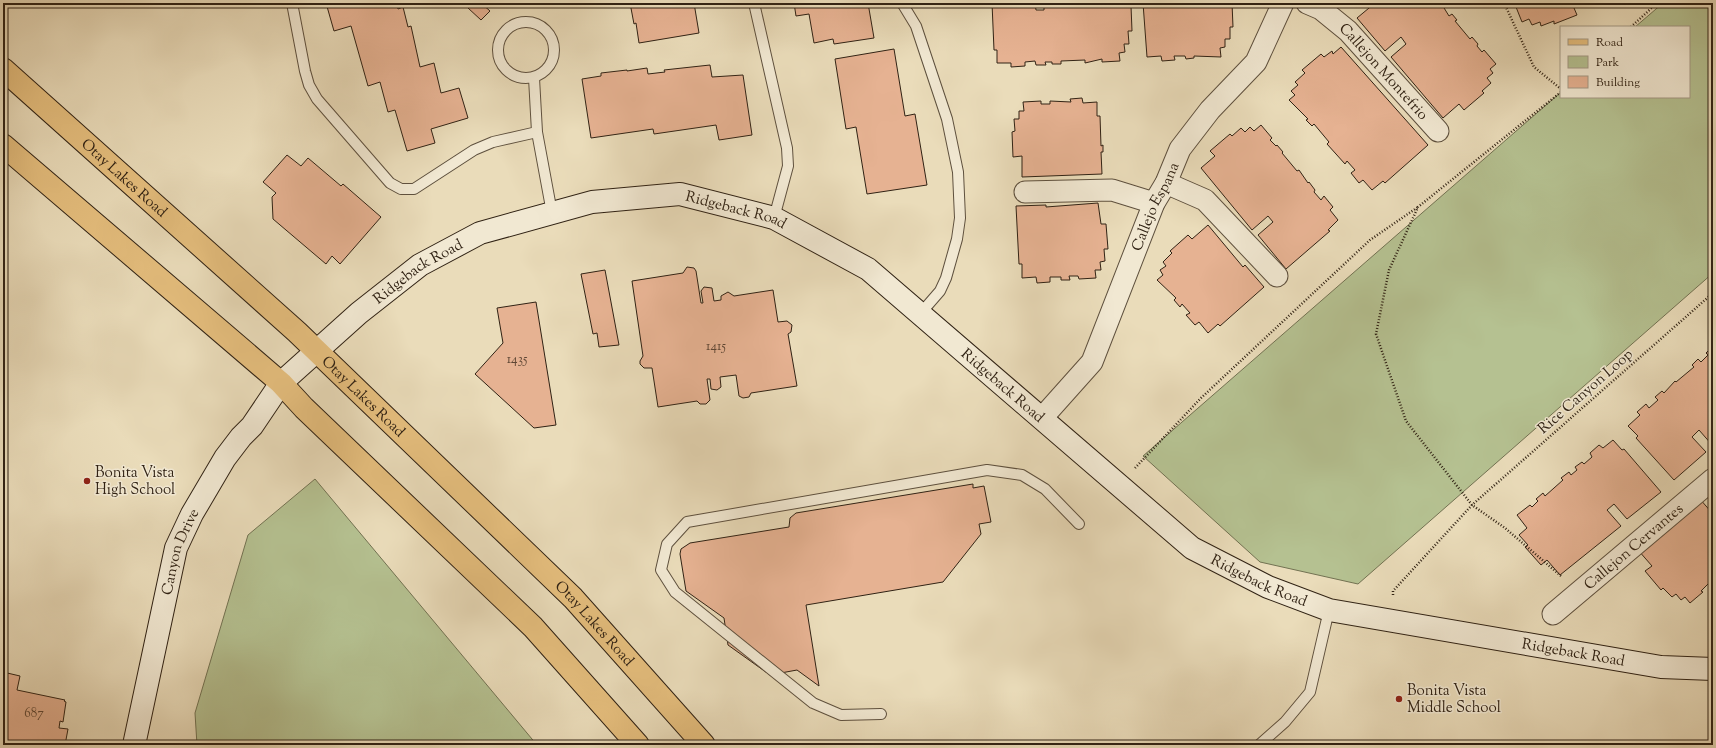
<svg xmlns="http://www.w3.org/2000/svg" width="1716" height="748" font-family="'Sorts Mill Goudy',serif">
<rect width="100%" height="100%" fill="#eadcba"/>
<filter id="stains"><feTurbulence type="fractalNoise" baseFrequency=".005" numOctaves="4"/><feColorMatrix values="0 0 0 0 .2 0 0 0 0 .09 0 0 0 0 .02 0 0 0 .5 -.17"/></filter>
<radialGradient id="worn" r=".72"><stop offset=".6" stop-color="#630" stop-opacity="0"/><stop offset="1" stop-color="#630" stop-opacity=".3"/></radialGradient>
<path fill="#b5c191" stroke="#727252" d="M1663 3H1713V273L1358 584 1260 562 1143 456 1561 92V97H1689V27H1635Z
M315 479 537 745H197L195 713 248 535Z"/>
<path fill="#e6b292" stroke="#302214" d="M326 3H396L398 9 403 7 408 27 411 26 420 67 434 63 441 93 459 88 468 118 431 129 435 143 407 151 395 110 388 112 380 82 368 86 351 26 334 31Z
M473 3H481L490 11 481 20 468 8Z
M630 3H694L699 33 639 43 636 23 634 24Z
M794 3H868L874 38 834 44 833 39 814 43 809 14 796 16Z
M992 3H1035L1036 10H1044V3H1125L1126 6H1131L1132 31H1128L1129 44H1124L1125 52 1119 53 1120 61 1102 62V59L1085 63V60L1061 61V64H1052V62H1045L1046 65H1036L1035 61 1025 62V66L1011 67V63H997V50H994Z
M1143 3H1232L1233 27H1230V39H1225V47L1220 48 1221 57 1194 56V58L1186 59 1185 56H1174L1175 60 1162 61 1161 56 1147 57Z
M1375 3H1441L1449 16 1452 14 1457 20 1455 21 1470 39 1472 37 1478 44 1477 46 1482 52 1484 50 1496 64 1490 69 1493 73 1487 78 1491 83 1482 91 1484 93 1464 110 1459 104 1443 118 1391 57 1406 44 1401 37 1385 51 1357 18Z
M1516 3H1586L1574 8 1577 15 1554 24V21L1541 26 1540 22 1532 25 1529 19 1522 22 1516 7 1518 6Z
M1341 47 1428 145 1385 183 1383 181 1372 190 1363 180 1359 183 1351 173 1355 170 1347 161 1345 164 1327 144 1329 142 1314 124 1312 126 1306 120 1308 119 1289 100 1295 95 1291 91 1298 85 1295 82 1305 73 1302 70 1321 54 1324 57 1332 51 1333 54Z
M894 49 905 116 915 114 927 185 867 194 856 127 846 129 835 59Z
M710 65 712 77 743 75 752 135 719 140 716 125 654 134 653 129 591 138 582 79 601 76V73L627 70V71L647 68 648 74 665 72 664 70Z
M1082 98 1083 103 1097 102V116H1100L1101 146 1103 145V152H1101L1102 174 1022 177V156L1013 157 1012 132 1015 131 1014 119H1019V111H1024L1023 102 1041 101V104H1050V101L1071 102 1070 99Z
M1261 125 1272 138 1270 140 1276 146 1277 145 1283 152 1282 153 1297 171 1299 170 1308 183 1309 182 1315 190 1314 192 1321 200 1324 196 1333 207 1330 210 1338 220 1328 230 1330 231 1286 269 1258 235 1273 222 1268 216 1252 230 1201 168 1215 156 1210 151 1230 134 1232 136 1241 128 1245 132 1250 127 1254 131Z
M287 155 301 166 308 158 341 186 343 184 381 217 340 264 332 256 326 264 273 219 272 197 276 193 263 182Z
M1098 203 1101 224H1106L1108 249H1104L1105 261 1100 262 1101 270H1095L1096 278 1079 279 1078 276H1069L1070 280H1061V277H1050V282L1037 283 1036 277 1022 278V264H1019L1016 206 1046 205V207Z
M1208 225 1243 267 1245 265 1264 287 1220 326 1218 324 1208 333 1199 322 1195 325 1186 315 1190 313 1182 304 1180 307 1174 300 1176 298 1157 280 1163 275 1160 270 1166 266 1163 262 1172 253 1170 251 1188 235 1192 239Z
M687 267 694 268 696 271 701 303H703L701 291 704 287 712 288 714 301 721 300V296L728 292 734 296 773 290 778 322 787 321 792 325 791 332 788 334 797 386 751 393 749 397 743 398 739 396 736 375 720 377 721 387 717 390 711 389 710 379H707L710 400 706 404H700L697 401 658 407 652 368H644L640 364V361L643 356 632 281 683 273Z
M605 270 619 345 599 347 597 333 593 334 581 274Z
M536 302 556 425 534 428 475 374 503 343 497 308Z
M1713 346V446L1699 430 1692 437 1706 452 1674 480 1636 438 1638 436 1628 426 1640 415 1637 412 1646 404 1649 408 1658 400 1655 397 1662 391 1664 393 1675 381 1676 382 1694 367 1692 365 1698 359 1701 362 1708 355 1706 353Z
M1613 440 1622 450 1624 449 1661 492 1627 519 1614 504 1607 510 1621 526 1560 575 1547 560 1541 565 1525 547 1528 545 1519 535 1527 528 1517 515 1530 505 1532 507 1538 501 1536 499 1543 493 1545 496 1563 480 1561 478 1569 472 1571 475 1577 470 1575 467 1582 462 1584 464 1592 457 1590 453 1599 445 1603 448Z
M973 484V488L984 486 991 522 979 524 981 534 943 582 806 605 819 686 797 670 770 675 728 645 724 618 686 591 680 554 681 549 690 543 789 527 790 518 796 513Z
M1699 498 1713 514V584L1710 587 1708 584 1701 591 1703 592 1690 603 1685 597 1681 600 1676 594 1672 597 1663 588 1661 590 1645 571 1652 566 1638 550Z
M3 672 20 676 17 690 65 700 64 701 66 702 63 722 60 721 59 728 68 729 65 745H3Z"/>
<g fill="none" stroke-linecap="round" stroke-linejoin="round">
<g stroke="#5e503e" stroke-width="12">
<path id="lane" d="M292 3 305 71 309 85 317 99 390 183 401 189H414L474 150 493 142 537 132 552 213
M754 3 787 148 788 166 774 218
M902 3 916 26 947 119 958 172 960 218 957 239 946 278 940 291 920 314
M498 50a28 28 0 1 1 56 0a28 28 0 1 1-56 0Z
M534 78 537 132
M881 714 841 715 813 703 675 592 661 570 667 544 687 522 987 470 1022 475 1045 489 1079 524
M1259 745 1285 722 1310 692 1329 610"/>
</g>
<g stroke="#5e503e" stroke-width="23">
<g id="street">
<path id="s1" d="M1307 3 1321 9 1348 31 1438 131"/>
<path d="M1166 183 1205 200 1277 276"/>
<path d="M1025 192 1112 190 1154 203"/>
<path id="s2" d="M1042 418 1092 362 1154 203 1166 183 1180 149 1210 110 1256 62 1283 3"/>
<path id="s3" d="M1553 614 1713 479"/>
</g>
</g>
<g stroke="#302214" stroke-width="24">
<g id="secondary">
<path id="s4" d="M134 745 176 548 192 514 225 458 241 437 252 426 281 383 359 313 420 265 480 233 592 202 680 194 774 218 868 269 1192 548 1268 587 1329 610 1661 667 1713 669"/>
</g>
</g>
<g stroke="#302214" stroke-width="24">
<g id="primary">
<path id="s5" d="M3 69 297 332 573 598 704 745"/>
<path d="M3 145 281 383 304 408 533 627 638 745"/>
</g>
</g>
<path stroke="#302214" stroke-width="2.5" stroke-dasharray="1 2" stroke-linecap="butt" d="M1504 3 1534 67 1561 89
M1631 27 1657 3
M1135 468 1201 398 1370 240 1418 207
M1561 576 1505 528 1472 505 1406 421 1376 334 1389 270 1418 207 1561 92
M1393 595V591L1472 505 1713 293"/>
<use href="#lane" stroke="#f1e8d2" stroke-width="10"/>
<use href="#street" stroke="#f1e8d2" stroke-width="21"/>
<use href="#secondary" stroke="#f1e8d2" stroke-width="22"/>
<use href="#primary" stroke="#e5be7d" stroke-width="22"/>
</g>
<g fill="#8f2418" stroke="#f1e8d2" stroke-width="1.5">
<circle cx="87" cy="481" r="4"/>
<circle cx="1399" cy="699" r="4"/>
</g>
<g text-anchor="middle" stroke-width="3" stroke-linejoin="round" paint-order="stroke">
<g font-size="13" fill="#5e4634">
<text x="716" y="350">1415</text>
<text x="517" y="363">1435</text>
<text x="34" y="717">687</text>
</g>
<g font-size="15" fill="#302214" stroke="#f1e8d2">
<text dy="5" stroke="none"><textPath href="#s1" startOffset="104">Callejon Montefrio</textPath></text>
<text dy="5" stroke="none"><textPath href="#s5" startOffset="163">Otay Lakes Road</textPath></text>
<text dy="5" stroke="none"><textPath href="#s2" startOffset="243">Callejo Espana</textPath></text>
<text dy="5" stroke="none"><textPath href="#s4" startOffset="911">Ridgeback Road</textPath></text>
<text dy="5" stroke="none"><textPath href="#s4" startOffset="575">Ridgeback Road</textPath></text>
<text dy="5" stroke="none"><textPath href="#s4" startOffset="1235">Ridgeback Road</textPath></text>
<text transform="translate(1585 391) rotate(-41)" y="5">Rice Canyon Loop</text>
<text dy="5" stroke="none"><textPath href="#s5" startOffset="487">Otay Lakes Road</textPath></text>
<text dy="5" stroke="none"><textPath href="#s3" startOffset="105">Callejon Cervantes</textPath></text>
<text dy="5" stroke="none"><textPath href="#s4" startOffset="199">Canyon Drive</textPath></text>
<text dy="5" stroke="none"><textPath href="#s4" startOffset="1559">Ridgeback Road</textPath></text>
<text dy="5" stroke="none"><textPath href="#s5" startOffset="811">Otay Lakes Road</textPath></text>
<text dy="5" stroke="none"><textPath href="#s4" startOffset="1883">Ridgeback Road</textPath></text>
</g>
<g font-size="15" fill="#302214" stroke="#f1e8d2" text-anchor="start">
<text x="95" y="477">Bonita Vista<tspan x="95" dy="17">High School</tspan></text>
<text x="1407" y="695">Bonita Vista<tspan x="1407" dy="17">Middle School</tspan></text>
</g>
</g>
<rect width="1716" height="748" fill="none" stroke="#eadcba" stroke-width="16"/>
<rect x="4" y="4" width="1708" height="740" fill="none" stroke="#302214" stroke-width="2"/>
<rect x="8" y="8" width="1700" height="732" fill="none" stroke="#302214"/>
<rect x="1560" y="26" width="130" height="72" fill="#f1e8d2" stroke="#a49986"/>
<rect x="1568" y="39" width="20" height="6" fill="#e5be7d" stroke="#a49986"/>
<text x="1596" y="46" font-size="12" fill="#302214">Road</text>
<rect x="1568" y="56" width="20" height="12" fill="#b5c191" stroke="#a49986"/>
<text x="1596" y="66" font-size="12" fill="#302214">Park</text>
<rect x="1568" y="76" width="20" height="12" fill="#e6b292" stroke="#a49986"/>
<text x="1596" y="86" font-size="12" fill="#302214">Building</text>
<rect width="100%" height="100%" filter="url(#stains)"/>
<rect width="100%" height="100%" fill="url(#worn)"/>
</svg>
